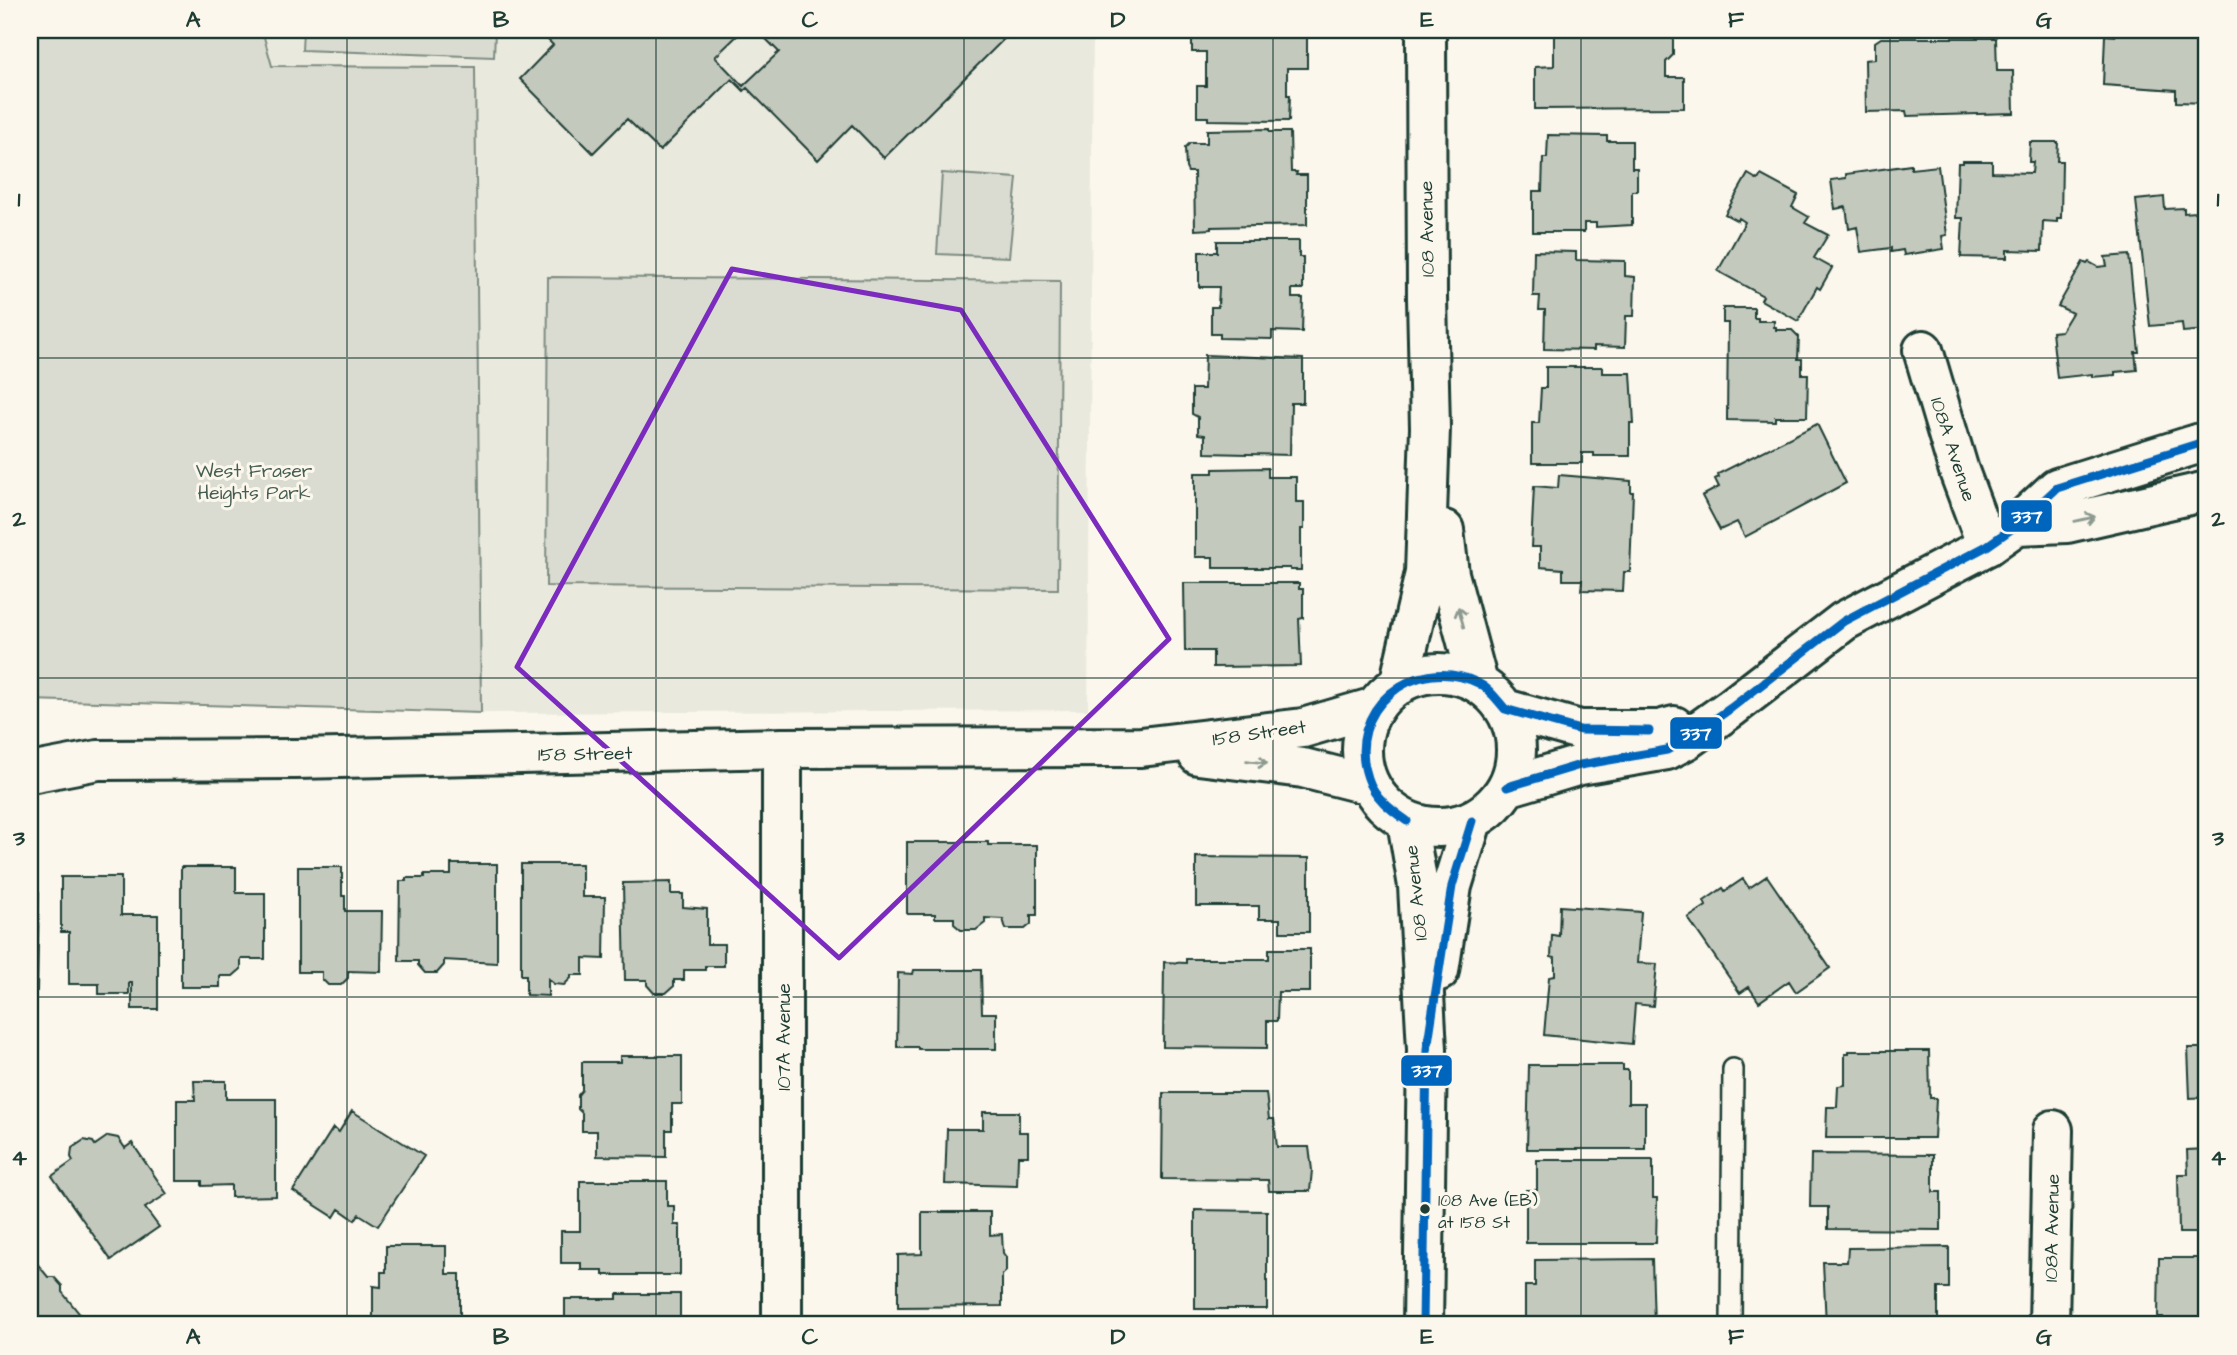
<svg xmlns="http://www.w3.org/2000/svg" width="2237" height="1355" font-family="'Architects Daughter',sans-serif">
<rect width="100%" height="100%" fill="#fbf7ec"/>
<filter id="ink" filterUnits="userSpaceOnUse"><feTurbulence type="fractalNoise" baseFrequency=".0143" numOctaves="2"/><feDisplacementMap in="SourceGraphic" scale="14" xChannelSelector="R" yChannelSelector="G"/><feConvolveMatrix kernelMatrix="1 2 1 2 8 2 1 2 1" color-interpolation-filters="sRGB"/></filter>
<g filter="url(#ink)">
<path fill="#eae9de" d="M262 30H1093L1088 710 481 713 475 68 272 66Z"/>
<path fill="#dbdcd1" stroke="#7d8c82" stroke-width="2" d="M30 30H262L272 66 475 67 481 713 30 700Z
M303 30H495L494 57 302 50Z
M942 173 1017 178 1009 257 937 254Z
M548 277 1060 281 1058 589 546 586Z"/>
<path fill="#c4c9be" stroke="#1f3d34" stroke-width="2" d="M538 30H743L715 57 743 86 779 52 757 30H1013L884 158 852 125 818 160 747 88 744 91 732 79 660 151 627 119 593 153 520 79 553 45Z
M1192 30H1307V68H1287V95H1290L1289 121 1208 120V117H1197V86H1206V52H1192Z
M1587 30H1666V33L1673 38V55L1666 62V77H1684V108L1535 109V67L1554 66V32H1587Z
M2115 30H2207V103L2176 102V90L2103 85 2105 35 2115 36Z
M1881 38H1996L1997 71H2013L2014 113 1907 116 1906 111 1866 112 1865 60 1875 59V42Z
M1269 129V132H1290L1291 172H1297L1296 175H1307V225L1211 227V229L1195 230 1194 172H1188L1186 168 1185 148 1190 143H1207V130Z
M1548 135 1607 136V141H1632V168H1637V191H1632V225L1596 227V223H1584V232H1533V191H1542L1543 158H1547Z
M2030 142H2058L2057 161H2062L2061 218H2057V222L2043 221 2042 251 2007 250V258L1961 257 1963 218H1956L1958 163H1963V161H1992V172L2032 173 2033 162H2029Z
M1911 165V169L1938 166 1947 235 1942 236 1944 249 1904 255 1903 250 1891 252V248L1861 252 1857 227 1849 229 1846 207 1835 209 1831 180 1846 178V174Z
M1748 174 1758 180 1761 175 1798 195 1792 207 1809 217 1805 223 1828 235 1814 258 1832 268 1820 289 1817 287 1798 321 1761 300 1763 296 1718 271 1745 222 1739 218 1738 221 1725 214Z
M2164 197 2165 209 2184 208V213L2207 211V330L2183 332 2182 323 2150 326 2136 200Z
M1217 241H1299V257H1303V289H1292V298H1303L1302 332 1272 331V339L1220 338V334H1211V307H1218L1219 287H1199V252H1217Z
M1534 251 1576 252V260L1625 261V276L1635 277 1634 316H1626L1625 347 1594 346V350L1544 349 1545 310H1539L1540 296H1533Z
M2129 255 2139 352H2135L2137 370 2115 372V375L2092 377V374L2057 378 2052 332 2061 331 2072 313 2058 306 2083 262 2087 264 2089 262 2098 267 2107 266 2105 257Z
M1723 308H1754V318H1758V321H1774V327H1776V330H1792L1799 337 1798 359H1802V374H1808L1807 417H1775V421L1727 420 1728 323H1723Z
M1205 355 1303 359V403H1291L1290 455 1205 453V435L1198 434V417L1192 414V389H1204Z
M1546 367H1603V373H1631L1634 423H1630V456H1594V453H1582V463H1532V423H1539L1541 388H1546Z
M1817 424 1846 483 1745 537 1737 522 1720 530 1702 496 1719 487 1715 479 1719 477 1718 474Z
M1268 468V477H1296V502H1304V529H1301V570H1290V568H1213V557H1195V473H1213V469Z
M1559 475 1631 481V492H1633L1630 572H1624L1623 591 1581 590 1582 580H1563V569L1540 567V547H1531L1534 486 1558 488Z
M1184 583H1299V589H1303V618L1299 619 1301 666 1213 667V651H1185Z
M907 842H988V845H1037V915H1031V924L1025 929H1006L1003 919 985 918V923L976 930H961L954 924V918H935V914H907Z
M1196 857 1309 858V932H1280V919H1259V906H1196Z
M451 864H497V963L444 960V965L437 973H425L418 965V961H399L400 881H406V878H424V875H451Z
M521 864H582V897H605L604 959 583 958V975H571V978L564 985 554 984 548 979V996L526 995V975H521Z
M181 867H236V893H265V959H241V969L233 976H220V987H181Z
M298 867H342V896H345V911H382L381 972 348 971V978L341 985H328L322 979V972H298Z
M1767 876 1830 968 1796 992 1789 981 1759 1002 1749 987 1740 993 1688 918 1706 906 1704 901 1723 888 1725 891 1743 879 1749 888Z
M61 877H121V915H158V1009H132V983H129V994H99V984H69V932H61Z
M671 882V894H683V907L707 909V944H724V966H705V970H684V980H674V986L666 993H654L647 985V980H625L623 883Z
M30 892H39L37 991H30Z
M1560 906 1641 912 1637 963 1657 964 1653 1006 1635 1004 1632 1044 1544 1035 1549 977 1555 976V958L1551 957 1552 935 1559 936Z
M1269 949H1310V992H1278L1277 1021H1267V1048L1163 1047 1164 962 1186 963V959H1269Z
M914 970H981L982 1013H996V1049H918V1047H897L898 973 913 974Z
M2188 1048H2207V1097L2190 1098Z
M1849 1051H1929L1930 1098H1936L1934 1138H1826L1827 1107H1837L1838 1086 1845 1085V1054H1849Z
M620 1056H682V1104H672V1130H666V1157L597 1156V1131H582V1113L578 1109V1095L582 1090V1062H620Z
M1529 1065H1623V1070H1628V1103H1645V1149H1527Z
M194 1081H226V1099H276V1196L231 1197V1185L202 1186V1181H177V1100H195Z
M1163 1093H1266L1269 1119H1274L1277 1147H1309L1312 1170 1310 1191H1269L1268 1180 1162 1179Z
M352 1111 424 1156 378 1226 359 1214 355 1220 339 1209 334 1217 293 1191 333 1128 339 1132Z
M983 1112H1019V1132H1028V1156H1018L1017 1186 945 1184 947 1129H983Z
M108 1136 118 1138 125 1148 132 1143 167 1194 145 1208 159 1227 111 1260 52 1176 73 1161 71 1157 72 1148 84 1140 93 1142 95 1145Z
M2207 1149V1233H2179L2178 1174H2188L2187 1150Z
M1811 1154 1933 1155V1192H1941V1230L1828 1229V1207H1810Z
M1537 1160H1653V1198H1657L1656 1243H1526V1190H1537Z
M580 1181H667V1206H674V1225H680V1275H603V1270H581V1263H561V1231H580Z
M1195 1210 1267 1211V1309H1195Z
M922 1212H990V1235L1002 1234 1003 1253 1006 1257V1271L1002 1275V1306L898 1307V1255L922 1254Z
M386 1246H446V1274H460V1325H381L382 1318H373V1286L381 1287V1272H386Z
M1949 1247V1288H1938V1325H1826L1823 1262H1847L1848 1248Z
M30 1255 48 1277H54L62 1286V1292L82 1317 80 1319 86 1325H30Z
M2159 1258H2207V1325H2163V1317H2158Z
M1652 1259 1654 1325H1525V1286H1535V1260Z
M617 1294H680V1325H565V1299H617Z"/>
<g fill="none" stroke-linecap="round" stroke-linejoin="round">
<g stroke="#1f3d34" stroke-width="24">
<path id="service" d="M1731 1325 1733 1069"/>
</g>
<g stroke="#1f3d34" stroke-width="44">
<path id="minor" d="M1923 350 1959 471 1987 546
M782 748V1325
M1198 755 1303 768 1370 785
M30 773 98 760 296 759 782 748 1141 747 1303 728 1375 707
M2049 1325 2053 1130"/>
</g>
<g stroke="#1f3d34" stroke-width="44">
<path id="tertiary" d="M2017 525 2067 523 2207 491
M1444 530 1449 574 1478 683
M1362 750a77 77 0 1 1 154 0a77 77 0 1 1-154 0Z
M1399 685 1425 573 1430 428 1427 298 1426 30
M1505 709 1580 730H1659L1674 726
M1507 787 1580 765 1667 750 1686 740 1731 708 1844 621 1987 546 2017 525 2057 488 2207 441
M1407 821 1418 886 1427 1049 1423 1325
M1439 971 1452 886 1472 821"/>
</g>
<use href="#service" stroke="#fbf7ec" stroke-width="19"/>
<use href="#minor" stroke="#fbf7ec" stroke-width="38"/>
<use href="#tertiary" stroke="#fbf7ec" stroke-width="38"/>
<g stroke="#fbf7ec" stroke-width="14">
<path id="bus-1" d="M1505 709 1580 730 1649 731
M1507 787 1580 765 1667 750 1686 740 1731 708 1844 621 1987 546 2017 525 2057 488 2207 441
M1407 821C1391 810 1374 797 1368 778 1344 711 1414 652 1478 683 1489 688 1497 700 1505 709
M1423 1325 1427 1049 1452 886 1472 821"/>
</g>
<use href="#bus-1" stroke="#0065bd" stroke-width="9"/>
</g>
<defs><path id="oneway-shaft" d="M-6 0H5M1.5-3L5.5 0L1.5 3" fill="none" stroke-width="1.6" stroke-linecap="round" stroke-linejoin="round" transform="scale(1.75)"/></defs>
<g stroke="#8d9a90">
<use href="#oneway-shaft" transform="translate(2085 519) rotate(-13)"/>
<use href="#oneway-shaft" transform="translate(1461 617) rotate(-105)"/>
<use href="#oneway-shaft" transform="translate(1257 762) rotate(7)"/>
</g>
</g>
<path fill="none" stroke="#7b2cbf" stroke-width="5" stroke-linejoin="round" d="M732 269 961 310 1169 639 839 958 517 667Z"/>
<path fill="none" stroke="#1f3d34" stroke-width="2" stroke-opacity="0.55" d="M347 30V1325M656 30V1325M964 30V1325M1273 30V1325M1581 30V1325M1890 30V1325M30 358H2207M30 678H2207M30 997H2207"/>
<circle fill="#1f3d34" stroke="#fbf7ec" stroke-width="2.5" cx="1425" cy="1209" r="6"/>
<g text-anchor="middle" stroke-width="6" stroke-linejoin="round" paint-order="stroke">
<g font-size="17" fill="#1f3d34" stroke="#fbf7ec" text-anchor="start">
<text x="1438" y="1206">108 Ave (EB)<tspan x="1438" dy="22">at 158 St</tspan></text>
</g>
<g font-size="19" fill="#1f3d34" stroke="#fbf7ec">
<text transform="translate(1426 229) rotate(-91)" y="7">108 Avenue</text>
<text transform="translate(1954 449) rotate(72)" y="7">108A Avenue</text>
<text transform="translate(1259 732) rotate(-8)" y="7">158 Street</text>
<text transform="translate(585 753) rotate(-1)" y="7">158 Street</text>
<text transform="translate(1415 893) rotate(-96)" y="7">108 Avenue</text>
<text transform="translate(783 1037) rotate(-90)" y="7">107A Avenue</text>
<text transform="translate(2051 1228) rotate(-89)" y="7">108A Avenue</text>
</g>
<g font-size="19" fill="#455d53" stroke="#fbf7ec">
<text x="254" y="477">West Fraser<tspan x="254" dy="22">Heights Park</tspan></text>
</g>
</g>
<g stroke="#fbf7ec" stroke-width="2.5">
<rect x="2000" y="499" width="53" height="34" rx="7" fill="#0065bd"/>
<rect x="1669" y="716" width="54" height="34" rx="7" fill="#0065bd"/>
<rect x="1400" y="1054" width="53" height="33" rx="7" fill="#0065bd"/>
</g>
<g font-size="19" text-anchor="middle" font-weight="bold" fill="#fff">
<text x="2027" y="523">337</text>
<text x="1696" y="740">337</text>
<text x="1427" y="1077">337</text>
</g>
<rect width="2237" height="1355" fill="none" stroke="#fbf7ec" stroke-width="77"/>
<rect x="38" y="38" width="2160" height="1278" fill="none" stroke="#1f3d34" stroke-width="2.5"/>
<g font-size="23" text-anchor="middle" font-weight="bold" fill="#1f3d34">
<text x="193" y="27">A</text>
<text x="501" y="27">B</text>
<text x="810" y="27">C</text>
<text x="1118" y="27">D</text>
<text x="1427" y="27">E</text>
<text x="1736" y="27">F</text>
<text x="2044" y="27">G</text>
<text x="19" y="206">1</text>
<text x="2218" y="206">1</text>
<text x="19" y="526">2</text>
<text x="2218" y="526">2</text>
<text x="19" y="845">3</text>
<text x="2218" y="845">3</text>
<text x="19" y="1165">4</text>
<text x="2218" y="1165">4</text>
<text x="193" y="1344">A</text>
<text x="501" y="1344">B</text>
<text x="810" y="1344">C</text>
<text x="1118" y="1344">D</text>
<text x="1427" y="1344">E</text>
<text x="1736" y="1344">F</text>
<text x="2044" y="1344">G</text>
</g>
</svg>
